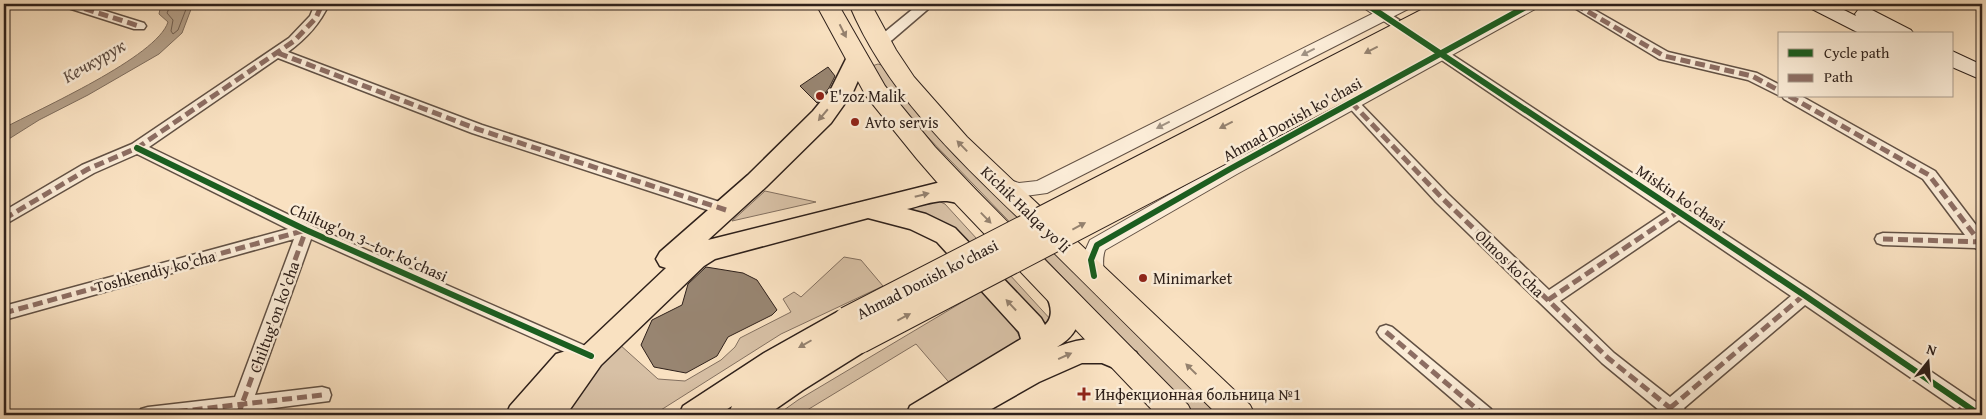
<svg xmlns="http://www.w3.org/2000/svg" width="1986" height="419" font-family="'Gentium Book Plus',serif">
<rect width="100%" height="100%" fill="#f9e1c1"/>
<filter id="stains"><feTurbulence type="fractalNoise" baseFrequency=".004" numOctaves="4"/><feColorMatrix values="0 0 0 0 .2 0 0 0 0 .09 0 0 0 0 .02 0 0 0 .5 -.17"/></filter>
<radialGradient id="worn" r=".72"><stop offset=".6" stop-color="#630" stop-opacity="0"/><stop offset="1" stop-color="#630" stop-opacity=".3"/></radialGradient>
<path fill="#d7c0a5" stroke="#837060" d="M878 64 884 66 904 97 1223 415H1196L892 100 872 66Z
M765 191 816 202 732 221Z
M936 200 945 204 1052 321 1041 335 952 227 930 216 898 209Z
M844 257 861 260 883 286 781 334 653 415H558L619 344 658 379 685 381 721 360 735 347 740 338 791 312 783 299 794 292 801 297Z
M986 288 1017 332 1025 346 953 387 916 344 799 415H777L798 400Z"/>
<path fill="#b4a089" stroke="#7f6d5d" d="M170 4H193L182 33 159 54 88 95 39 120 4 142V128C39 109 157 57 168 22L159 14 160 9Z"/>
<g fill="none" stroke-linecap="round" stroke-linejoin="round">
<path stroke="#726052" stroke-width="1" d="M171 4 167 13 173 20 171 31 173 34 178 30 188 4"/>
</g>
<path fill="#988571" stroke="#2f211b" d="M828 67 835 76 829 88 817 103 800 86Z
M706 267 743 273 757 280 777 310 772 315 728 337 717 356 686 373 654 367 641 345 652 320 682 305 688 284Z"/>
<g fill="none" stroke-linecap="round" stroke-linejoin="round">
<g stroke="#625144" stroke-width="3">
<path id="minor" d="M63 4H83L144 23 146 26 144 29H134L65 7Z
M315 4H329C320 24 306 39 288 52L482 125 732 206 734 210 732 214 726 216 472 133 278 58 149 147 312 226 597 351 600 356 597 361 591 364 585 361 311 239 255 395 322 387 329 389 331 395 329 401 249 411 247 415H139L141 409 148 407 235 397 294 239 4 320V306L288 229 137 154 94 173 4 225V211L82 165 132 144 289 38 310 16Z
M919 4H934L885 46H875L873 43 875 40Z
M1359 4H1375L1810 290 1982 406V415H1965L1805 305 1684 408 1688 415H1665L1602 363 1436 202 1344 102 1346 99H1356L1448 194 1549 290 1666 212ZM1679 220 1791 296 1670 397 1614 353 1560 301Z
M1568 4H1584L1668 52 1757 73 1780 85V96L1748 80 1659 59Z
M1782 96H1801L1935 171 1982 233V251L1975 248 1883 245 1877 243 1875 239 1877 235 1883 233 1965 235 1923 179 1784 99Z
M1386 325 1392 327 1491 409 1493 415H1471L1380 337 1377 332 1380 327Z"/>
</g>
<g stroke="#625144" stroke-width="2">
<path id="tertiary" d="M1392 4H1412L1410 8 1047 193 1018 197 991 188 988 183 991 178 998 176 1019 183 1037 181Z
M1519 4H1539L1537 8 1237 174 1105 250C1100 264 1107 272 1101 282L1094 284 1087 282 1081 260 1090 240 1223 164Z"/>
</g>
<g stroke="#2f211b" stroke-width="2">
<path id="secondary" d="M1807 4H1832L1856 16 1855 14 1858 10 1865 8 1872 10 1911 30 1914 34H1861L1810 8Z
M1952 51 1982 65V80L1952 67Z"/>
</g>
<g stroke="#2f211b" stroke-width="3">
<path id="primary" d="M857 51 865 53 868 58 853 92 831 123 766 187 708 240 937 183C951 183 962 186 975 190L979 197 975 204C964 207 958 202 947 201 934 200 920 206 907 209L926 214 955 228 1041 318 1045 325C1054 317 1051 305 1046 295L1050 287 1060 284 1070 287C1084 313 1083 331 1057 347 1087 335 1107 336 1136 352L1141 361 1136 370 1126 373 1102 363H1082L1039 382 981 415H906L910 406 1021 339 1019 332 937 242 910 229 868 218 715 259 704 266 601 365 566 415H506L510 406 556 354 566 351 575 354 666 268 660 266 656 259 660 252 748 175 813 111 831 89 849 53Z
M847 309 857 312 861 320 857 328 853 331 860 328 870 332 875 340 870 348 803 390 767 415H728L732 406 718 415H679L683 406 764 353 837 312Z"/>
</g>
<g stroke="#2f211b" stroke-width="2">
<path id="trunk" d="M816 4H838L885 86 935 147 976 190 1188 405 1193 415H1157L956 204 917 159 866 96Z
M849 4H871L896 50 914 77 967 137 1250 405 1255 415H1218C1157 355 1096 295 1035 234 964 165 888 97 849 4Z"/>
</g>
<use href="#minor" fill="#fbecd7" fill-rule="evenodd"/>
<use href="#tertiary" fill="#fbecd7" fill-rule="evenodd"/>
<use href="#secondary" fill="#fbecd7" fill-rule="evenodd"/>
<use href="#primary" fill="#f9e1c1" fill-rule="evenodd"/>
<use href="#trunk" fill="#f9e1c1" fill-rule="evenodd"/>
<g stroke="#2f211b" stroke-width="28" stroke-linecap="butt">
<path id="primary-bridge" d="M847 320 1461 4
M860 340 1503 4"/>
</g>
<use href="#primary-bridge" stroke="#f9e1c1" stroke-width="26"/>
<path stroke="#8d6e63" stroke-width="5" stroke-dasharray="10 5" stroke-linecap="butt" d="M70 4 139 26
M1575 4 1664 56 1752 76 1780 91
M278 53 477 129 726 210
M1789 96 1929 175 1982 245
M1351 102 1442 198 1608 358 1679 415
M4 219 88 169 137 148 294 41 316 18 322 4
M1883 239 1982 242
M1548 300 1678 212
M4 313 306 230
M1386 332 1484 415
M1670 408 1804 295
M148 415 322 395
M238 415 306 230
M1954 415 1965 405"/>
<g stroke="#fbecd7" stroke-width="9">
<path id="cycleway" d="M1366 4 1804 295 1980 415
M137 148 306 230 591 356
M1094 276 1091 260 1097 245 1230 169 1531 4"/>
</g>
<use href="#cycleway" stroke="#1b5e20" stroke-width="6"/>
</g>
<defs><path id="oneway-solid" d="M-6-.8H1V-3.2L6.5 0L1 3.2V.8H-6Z" transform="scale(1.25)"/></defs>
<g fill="#94816e">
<use href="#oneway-solid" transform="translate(843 31) rotate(63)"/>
<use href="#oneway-solid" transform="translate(1371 50) rotate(153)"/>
<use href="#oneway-solid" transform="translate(823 115) rotate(130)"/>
<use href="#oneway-solid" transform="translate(1226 125) rotate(153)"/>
<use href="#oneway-solid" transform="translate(962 146) rotate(-134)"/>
<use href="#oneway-solid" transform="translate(922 195) rotate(-14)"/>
<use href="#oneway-solid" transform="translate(986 218) rotate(46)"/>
<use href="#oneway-solid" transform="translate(1079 226) rotate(-28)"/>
<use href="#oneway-solid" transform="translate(1011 305) rotate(-133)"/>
<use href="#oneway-solid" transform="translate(904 317) rotate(-28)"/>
<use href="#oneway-solid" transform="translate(805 344) rotate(150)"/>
<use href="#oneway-solid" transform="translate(1065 356) rotate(-24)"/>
<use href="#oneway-solid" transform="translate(1191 369) rotate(-136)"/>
</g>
<g fill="#9f9182">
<use href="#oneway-solid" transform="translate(1308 52) rotate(153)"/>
<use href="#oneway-solid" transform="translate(1163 125) rotate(153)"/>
</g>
<g fill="#8f2418" stroke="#fbecd7" stroke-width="2">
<circle cx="820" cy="96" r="5"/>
<circle cx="855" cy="122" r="5"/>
<circle cx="1143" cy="278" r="5"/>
<path d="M1081.5 386.5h5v5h5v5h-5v5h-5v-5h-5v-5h5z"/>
</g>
<g text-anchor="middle" stroke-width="5" stroke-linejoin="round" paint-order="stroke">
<g font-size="16" fill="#2f211b" stroke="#fbecd7" text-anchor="start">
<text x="830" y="102">E'zoz Malik</text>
<text x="865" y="128">Avto servis</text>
<text x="1153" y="284">Minimarket</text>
<text x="1095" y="400">Инфекционная больница №1</text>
</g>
<g font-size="16" fill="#2f211b" stroke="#fbecd7">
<text transform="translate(1292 119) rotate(-29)" y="6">Ahmad Donish ko'chasi</text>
<text transform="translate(1681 197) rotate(34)" y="6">Miskin ko'chasi</text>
<text transform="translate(1026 209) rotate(44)" y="6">Kichik Halqa yo'li</text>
<text transform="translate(369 242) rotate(24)" y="6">Chiltug'on 3--tor koʻchasi</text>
<text transform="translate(1510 263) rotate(44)" y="6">Olmos ko'cha</text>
<text transform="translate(155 271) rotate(-15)" y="6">Toshkendiy ko'cha</text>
<text transform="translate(927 279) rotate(-27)" y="6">Ahmad Donish ko'chasi</text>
<text transform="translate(274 317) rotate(-70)" y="6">Chiltug'on ko'cha</text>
</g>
<g font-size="18" font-style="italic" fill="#5e4d42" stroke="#fbecd7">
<text transform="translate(94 61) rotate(-30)" y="6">Кечкурук</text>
</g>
</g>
<rect width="1986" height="419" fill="none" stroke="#f9e1c1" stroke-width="20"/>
<rect x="5" y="5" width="1976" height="409" fill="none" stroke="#2f211b" stroke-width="2.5"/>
<rect x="10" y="10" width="1966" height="399" fill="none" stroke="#2f211b"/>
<rect x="1778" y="32" width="175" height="65" fill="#fbecd7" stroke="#a99b8c"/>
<rect x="1788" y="49" width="25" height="8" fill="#1b5e20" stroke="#a99b8c"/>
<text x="1824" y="58" font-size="15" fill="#2f211b">Cycle path</text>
<rect x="1788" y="74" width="25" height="8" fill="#8d6e63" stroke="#a99b8c"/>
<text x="1824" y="82" font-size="15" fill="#2f211b">Path</text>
<g transform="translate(1928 362) rotate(17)" stroke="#fbecd7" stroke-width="4" paint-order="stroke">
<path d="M0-4L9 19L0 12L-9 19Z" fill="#2f211b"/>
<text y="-8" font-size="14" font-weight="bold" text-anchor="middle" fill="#2f211b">N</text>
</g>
<rect width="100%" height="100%" filter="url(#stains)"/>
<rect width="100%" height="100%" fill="url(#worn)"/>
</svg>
